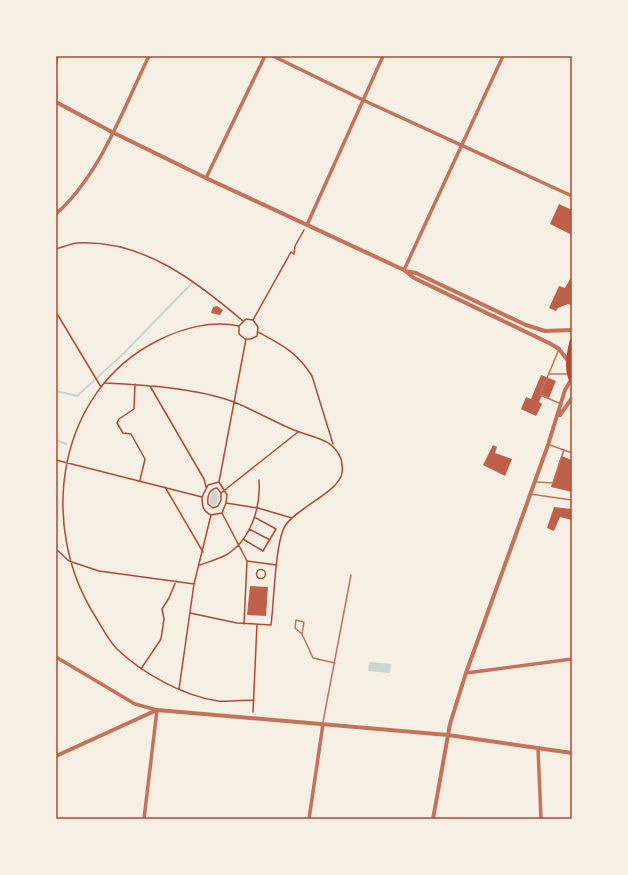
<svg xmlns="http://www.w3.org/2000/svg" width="628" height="875" font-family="Arial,sans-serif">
<rect width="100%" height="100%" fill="#f6efe4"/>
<path fill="#c9d6d2" d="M216 490 218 493 219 498 216 505 213 506 210 503V497L213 491Z
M369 662 391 664 390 673 368 671Z"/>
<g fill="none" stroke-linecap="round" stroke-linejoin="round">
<path stroke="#c9d6d2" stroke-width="2" d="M56 391 77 396 122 355 193 282
M56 440 66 444"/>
</g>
<path fill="#bf614a" d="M559 204 572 210V235L550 224Z
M570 279 572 280 571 305 568 304 558 308 556 311 549 308 559 286 565 288Z
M217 306 223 310 220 315 211 313 213 307Z
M541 375 556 381 549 398 542 395 539 402 542 404 536 416 521 409 526 397 531 399Z
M493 445 497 447 495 453 512 459 505 476 483 465Z
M561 456 572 460V492L551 487Z
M554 507 572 509V520L560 517 554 531 547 528Z
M250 586 268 587 266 616 247 615Z"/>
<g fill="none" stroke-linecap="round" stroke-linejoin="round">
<path stroke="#b5482f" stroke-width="1.5" d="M56 67 58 56
M56 77 57 97
M56 249C63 247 70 244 77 243 142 239 196 281 243 321
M56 312 101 387
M253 320 246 319 239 326C212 320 182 328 157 341 56 392 38 526 95 616 102 627 108 640 117 649 142 673 183 696 218 701 230 702 243 700 254 700
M239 326V334L245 339
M258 332C282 345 297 352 312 376L333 444
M105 383C144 385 197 388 234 402 254 410 274 422 294 430 313 438 333 438 341 459 342 463 343 468 342 473 339 492 296 508 285 526 275 543 274 603 271 625L237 623 190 613
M135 384 134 409 119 419 117 423 123 433 131 434 145 459 140 480
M150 386 204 479 206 487
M56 460 202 497C202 506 203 511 211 515
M219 482 246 339H251L257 336 258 327 253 320 291 252 294 254 295 246 304 230
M165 487 203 552
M217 488 221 493V500L218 506 213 508 208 504C207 497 209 489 217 488Z
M221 493 298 432
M202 497 208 485 219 482 227 495 226 503 258 508 292 518
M222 513 247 561 277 565
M249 529 270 540
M243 539 263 551 276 529 254 517
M56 549 69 561 99 571 194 584
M200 565C208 562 218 559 226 555 251 540 261 507 259 480
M256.5 574a4.5 4.5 0 1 1 9 0a4.5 4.5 0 1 1-9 0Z
M244 624 247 561
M141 669 161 639 164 619 162 609 169 598 176 581
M179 689 194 584 211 515 222 513 226 503
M253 712 257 624"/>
<path stroke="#c5725c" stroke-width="1.5" d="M559 349 540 395 559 403
M549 374H567
M550 445 572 453
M536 482 553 483 564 450
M530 494 572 500
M302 634 295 628 296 620 304 622 302 634 313 658 335 663
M323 722 351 575"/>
<path stroke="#c5725c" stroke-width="3.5" d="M273 56 363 100 572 196
M206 178 265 56
M56 214C101 174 123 109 149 56
M307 225 383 56
M404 270 503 56
M56 657 135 704 157 710 144 819
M466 673 572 659
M538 748 541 819
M309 819 323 724"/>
<path stroke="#c5725c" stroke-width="4" d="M56 102 112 132 206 178 404 270 414 278 551 344 559 349 569 362
M405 271 416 273 526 325 545 331 572 330
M560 415 572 398
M56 756 157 710 448 735 572 753
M433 819 450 724 466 673 548 445 565 390 571 380"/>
<path stroke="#b5482f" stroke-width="5" d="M572 341C569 354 566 369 572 381"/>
</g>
<rect width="628" height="875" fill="none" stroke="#f6efe4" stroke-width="114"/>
<rect x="57" y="57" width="514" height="761" fill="none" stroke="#b5482f" stroke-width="1.5"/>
</svg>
